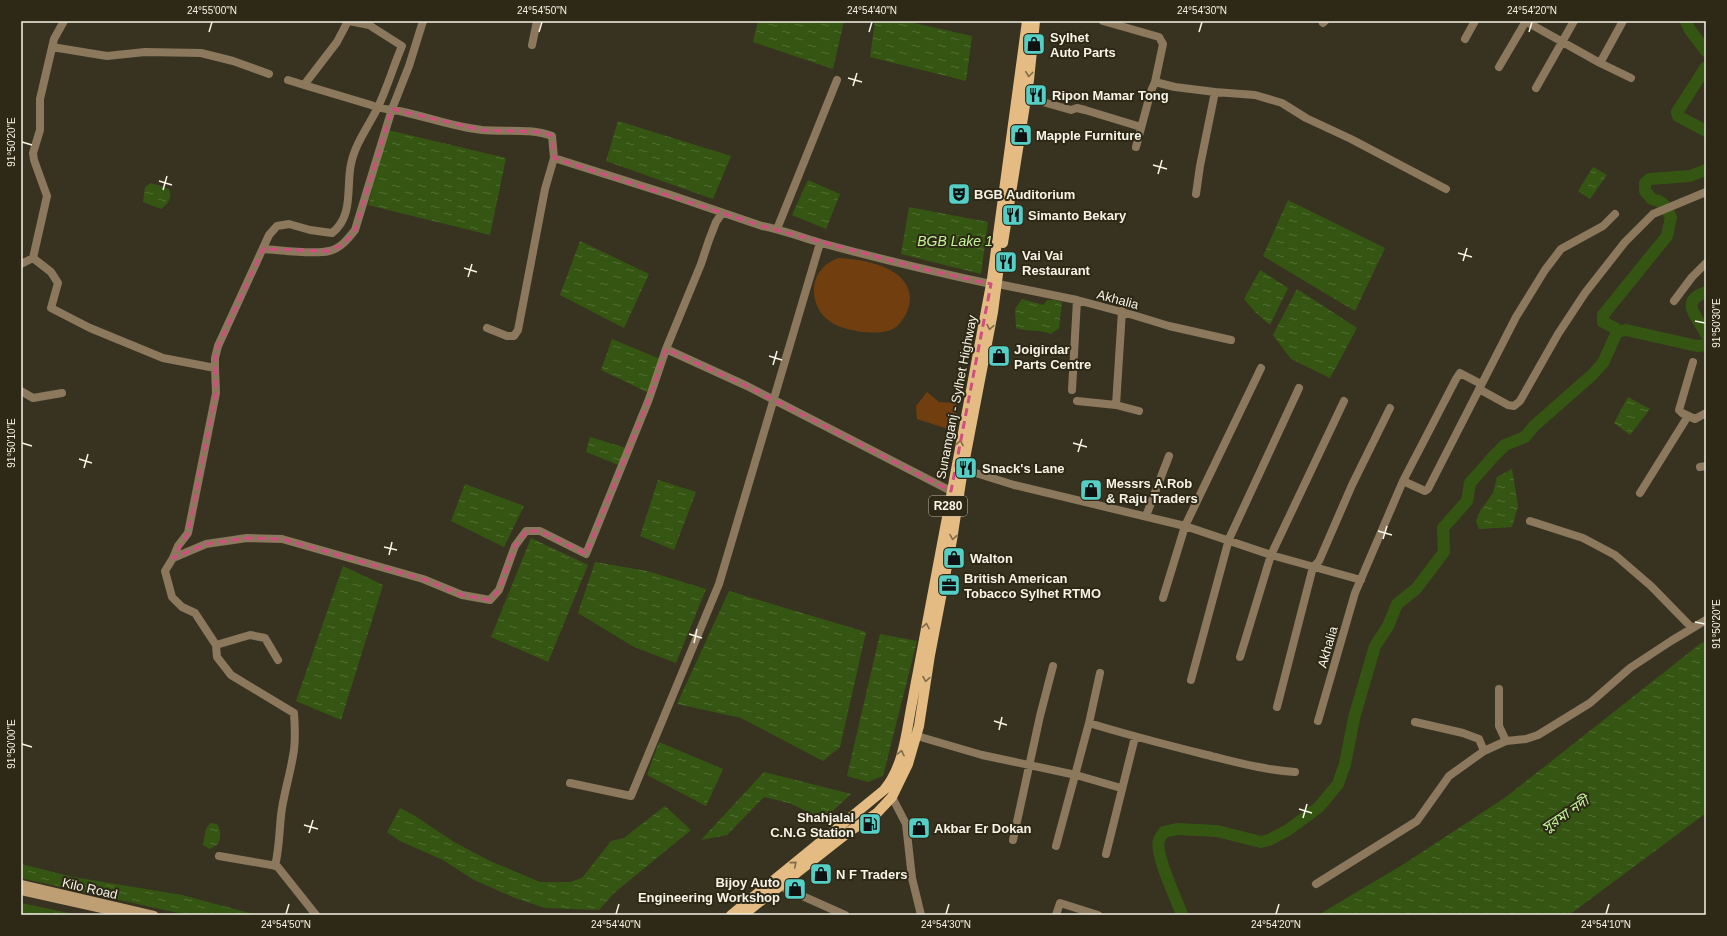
<svg xmlns="http://www.w3.org/2000/svg" width="1727" height="936" font-family="Arial,'Noto Sans Bengali',sans-serif">
<defs>
<pattern id="water-ripples" width="26" height="14" patternUnits="userSpaceOnUse"><rect width="26" height="14" fill="#355612"/><path d="M2 4q2-2 4 0t4 0M15 11q2-2 4 0t4 0" fill="none" stroke="#536f34"/></pattern>
</defs>
<rect width="100%" height="100%" fill="#383321"/>
<path fill="#713e0f" d="M838 258C864 259 909 267 910 298 910 309 904 320 896 327 882 338 839 331 827 319 813 308 809 284 821 270 825 264 832 261 838 258Z
M927 392 939 402 956 403V422L954 431 917 419 916 406Z"/>
<path fill="url(#water-ripples)" d="M758 21H844L833 69 753 42Z
M875 21H905L972 36 966 81 870 57Z
M618 121 731 156 713 199 606 161Z
M388 130 506 158 490 235 368 205Z
M1593 167 1607 175 1590 199 1578 191Z
M808 180 840 194 826 229 792 215Z
M151 183 169 189C172 198 169 203 161 209L143 202 145 187Z
M1288 200 1385 248 1355 311 1263 256Z
M909 207 988 222 981 274 901 254Z
M580 241 649 274 624 328 560 295Z
M1260 270 1288 288 1270 325 1255 312 1244 299Z
M1297 289 1357 328 1330 378 1291 359 1273 335Z
M1022 299 1043 305 1047 300H1055L1062 302 1059 328 1051 334C1039 329 1028 332 1016 328L1015 309Z
M612 339 660 359 647 392 601 370Z
M1628 397 1650 409 1630 435 1614 423Z
M590 437 626 448 621 466 586 452Z
M1512 469 1518 506 1512 527 1479 529 1476 521 1480 511 1493 493 1497 477Z
M658 480 696 492 674 550 640 536Z
M465 484 524 506 504 547 451 521Z
M531 538 588 565 548 662 491 637Z
M595 562 647 571 706 589 676 663 634 647 578 613Z
M343 566 383 585 341 720 296 701Z
M729 591 866 632 840 747 823 761 741 718 677 704Z
M880 634 917 641 883 776 868 782 847 776Z
M1706 641V813L1569 915H1318L1404 864 1506 797 1700 644Z
M659 742 723 769 706 806 647 775Z
M764 772 851 794 824 819 789 803 764 797 727 835 701 840Z
M665 806 691 830 614 893 599 910 545 908 515 898 474 880 443 860 400 841 387 832 400 808 415 816 454 842 490 861 540 882H570L582 878 611 841 624 838Z
M210 823 217 824C221 831 221 837 218 844L210 849 203 845 206 829Z
M21 864 73 877 182 895 257 915H187L21 878Z
M21 903 78 915H21Z"/>
<g fill="none" stroke-linecap="round" stroke-linejoin="round">
<path stroke="#355612" stroke-width="12" d="M1686 21 1690 30 1706 51
M1706 67 1677 112 1678 116 1706 131
M1706 292C1677 302 1700 319 1706 334
M1617 332 1615 328 1603 322V315L1667 236 1671 217 1664 205 1659 201 1652 199 1645 191V183L1650 179 1690 176 1706 170
M1182 915C1177 900 1154 853 1159 840 1160 837 1163 834 1164 832L1177 829 1217 831 1261 842 1269 840 1288 830 1319 807 1338 784 1345 764 1354 718 1375 646 1388 626 1397 604 1416 589 1444 552 1443 528 1467 501 1470 483 1493 457 1505 445 1525 437 1534 426 1592 375 1603 363 1617 332 1626 330 1697 346 1706 345"/>
<path stroke="#8c785d" stroke-width="8" d="M64 21 54 39 40 99V130L33 153 34 160 47 196 33 258 51 272 58 283 51 308 90 328 163 358 215 368V358L218 346 269 235 277 226 289 224 310 230 332 233C354 216 346 187 351 164 355 144 368 127 377 109 387 89 393 67 402 46L369 25 349 21
M1103 21 1159 37 1163 44 1155 82 1175 87 1215 92 1200 166 1196 194
M1525 21 1600 63 1623 21
M1323 23 1325 21
M1465 39 1475 21
M532 45 537 21
M52 47 107 56 145 52 201 53 233 61 269 74
M1600 63 1631 78
M1499 67 1526 21
M288 80 304 85 337 42 348 21
M304 85 371 105C381 110 393 109 404 112 430 118 455 127 482 130 505 132 531 128 552 136L554 158 671 195 762 226C782 230 801 237 821 243 877 258 934 272 991 284
M1536 88 1574 21
M1215 92 1255 95 1282 103 1306 118 1351 139 1446 189
M1025 97 1071 110 1077 108 1085 110 1141 127
M1136 147 1151 91 1155 82
M777 229 837 80
M263 249C280 250 313 255 329 251 340 249 348 239 355 230L392 109 409 66 423 21
M21 264 33 258
M998 284 1077 300 1133 315 1169 326 1231 340
M1674 301 1692 277 1706 263
M487 328 507 336H514L518 330 545 189 554 158
M666 349 747 386 951 491
M1693 362 1679 410 1682 413 1695 419 1706 413
M1479 389 1508 405 1514 406 1520 401 1558 334 1585 293 1625 242 1653 214 1706 192
M1072 390 1077 300
M21 391 33 398 62 393
M1077 401 1116 405 1139 411
M1116 405 1122 311
M1700 467 1706 466
M963 469 1014 485 1185 526 1271 555 1361 580
M1403 481 1425 491 1428 489 1516 317 1545 270 1561 249 1603 226 1615 214
M1640 493 1688 416
M1146 516 1169 456
M1530 521 1583 538 1615 555 1651 586 1692 628
M173 558 178 546 188 533 216 393 215 368
M1163 598 1185 526 1261 368
M216 645 217 657 231 675 294 713C295 727 296 742 293 756 290 774 285 790 282 808 279 827 280 846 275 866
M1240 657 1271 555 1344 401
M278 660 265 638 250 635 216 645 195 613 182 607 172 597 165 571 173 558 206 544 247 538 282 539 423 579 462 595 490 600 499 590 515 546 526 531H540L586 554 649 399 666 349 701 264 709 240 716 222 722 213
M1191 680 1229 539 1299 388
M1499 689V726L1506 741
M1277 707 1313 567 1319 561 1352 485 1390 408
M1318 721 1355 593 1403 481 1456 379 1460 373 1481 384
M1415 722 1463 733 1479 739 1484 751
M1089 723C1128 735 1167 745 1207 755 1236 762 1264 770 1295 772
M917 736 982 755 1076 775 1121 788
M570 783 631 796 719 584 820 243
M892 797 906 824 912 878 921 915
M1013 840 1040 716 1053 666
M1056 846 1089 723 1100 673
M1106 854 1135 737
M219 856 277 866 316 915
M1316 884 1417 821 1449 776 1484 751 1506 741 1526 739 1538 735 1590 703 1630 668 1671 641 1706 620
M780 886 845 915
M1056 915 1060 903 1098 915"/>
<path stroke="#be9f73" stroke-width="8" d="M21 884 154 915
M21 891 129 915"/>
<path stroke="#e4bc83" stroke-width="10" d="M1003 243 1029 80 1035 21
M731 915 884 790C904 766 906 733 912 703L992 279 1027 21
M743 915 850 831 877 813 892 797 908 764 919 726 930 655 952 540 963 469 993 312 998 274"/>
</g>
<defs><path id="oneway-chevron" d="M-2-3.5L2.5 0L-2 3.5" fill="none" stroke-width="1.6" stroke-linecap="round" stroke-linejoin="round"/></defs>
<g stroke="#806b48">
<use href="#oneway-chevron" transform="translate(1029 74) rotate(97)"/>
<use href="#oneway-chevron" transform="translate(990 327) rotate(101)"/>
<use href="#oneway-chevron" transform="translate(960 443) rotate(-79)"/>
<use href="#oneway-chevron" transform="translate(953 537) rotate(99)"/>
<use href="#oneway-chevron" transform="translate(926 626) rotate(-79)"/>
<use href="#oneway-chevron" transform="translate(926 679) rotate(99)"/>
<use href="#oneway-chevron" transform="translate(901 753) rotate(-78)"/>
<use href="#oneway-chevron" transform="translate(794 864) rotate(-40)"/>
</g>
<path fill="none" stroke="#cf4f7e" stroke-width="3" stroke-dasharray="8 5" stroke-linejoin="round" d="M392 109 482 130 543 132 552 136 554 158 762 226 923 269 991 284 951 491 747 386 666 349 649 399 586 554 540 531H526L515 546 499 590 490 600 462 595 423 579 282 539 247 538 206 544 173 558 188 533 216 393 215 358 218 346 263 249 329 251 344 244 355 230Z"/>
<path fill="none" stroke="#f6f3e7" stroke-width="1.5" d="M209 32 212 22M539 32 542 22M869 32 872 22M1199 32 1202 22M1529 32 1532 22M848 78 862 82M853 86 857 73M22 142 32 145M1153 165 1167 169M1158 174 1162 160M159 181 172 185M163 190 167 176M1458 253 1472 257M1463 261 1467 248M464 268 477 272M468 277 472 264M1695 321 1705 323M769 356 782 360M773 365 777 351M22 443 32 446M1073 443 1087 447M1078 452 1082 439M79 459 92 463M84 468 88 454M1378 531 1392 535M1383 539 1387 526M384 547 397 550M389 555 392 542M1695 622 1705 624M689 634 702 638M694 643 697 629M994 721 1007 725M999 730 1002 717M22 744 32 747M1299 809 1312 813M1303 818 1307 804M304 825 318 829M309 833 313 820M286 914 289 904M616 914 619 904M946 914 949 904M1276 914 1279 904M1606 914 1609 904"/>
<defs>
<g id="shop-square" transform="scale(1.15)"><rect x="-9" y="-9" width="18" height="18" rx="4" fill="#55cec5" stroke="#2e2917"/><path d="M-5-2.5h2.3a2.7 3.5 0 0 1 5.4 0H5L5.5 6h-11ZM-1.5-2.5h3a1.5 2.3 0 0 0-3 0Z" fill="#111"/></g>
<g id="restaurant-square" transform="scale(1.15)"><rect x="-9" y="-9" width="18" height="18" rx="4" fill="#55cec5" stroke="#2e2917"/><path d="M-5-6h1v4h1v-4h1v4h1v-4h1v5L-1.5 .5V6h-2V.5L-5-1ZM5-6V6H3V1.5H1.5Q1.5-4 5-6Z" fill="#111"/></g>
<g id="theatre-square" transform="scale(1.15)"><rect x="-9" y="-9" width="18" height="18" rx="4" fill="#55cec5" stroke="#2e2917"/><path d="M-5-5.5Q0-4 5-5.5V0Q5 5 0 6Q-5 5-5 0ZM-3.3-2.5H-1v1.5H-3.3ZM1-2.5H3.3v1.5H1ZM-2.8 1Q0 5.5 2.8 1Z" fill="#111"/></g>
<g id="office-square" transform="scale(1.15)"><rect x="-9" y="-9" width="18" height="18" rx="4" fill="#55cec5" stroke="#2e2917"/><path d="M-6-3h4V-5.5h4V-3h4V5H-6ZM-1-4.5V-3h2v-1.5ZM-6 0V1H6V0Z" fill="#111"/></g>
<g id="fuel-square" transform="scale(1.15)"><rect x="-9" y="-9" width="18" height="18" rx="4" fill="#55cec5" stroke="#2e2917"/><path d="M-5.5-6h7V0h2V4h1.3V-2.5L3-4.5l.8-.8L6-3V5H2.5V1h-1V6h-7ZM-4.2-4.7v3.2H.2V-4.7Z" fill="#111"/></g>
</defs>
<g fill-rule="evenodd">
<use href="#shop-square" x="1034" y="44"/>
<use href="#restaurant-square" x="1036" y="95"/>
<use href="#shop-square" x="1021" y="135"/>
<use href="#theatre-square" x="959" y="194"/>
<use href="#restaurant-square" x="1013" y="215"/>
<use href="#restaurant-square" x="1006" y="262"/>
<use href="#shop-square" x="999" y="356"/>
<use href="#restaurant-square" x="966" y="468"/>
<use href="#shop-square" x="1091" y="490"/>
<use href="#shop-square" x="954" y="558"/>
<use href="#office-square" x="949" y="585"/>
<use href="#fuel-square" x="870" y="824"/>
<use href="#shop-square" x="919" y="828"/>
<use href="#shop-square" x="821" y="874"/>
<use href="#shop-square" x="795" y="889"/>
</g>
<g text-anchor="middle" stroke-width="4" stroke-linejoin="round" paint-order="stroke">
<rect fill="#2e2917" stroke="#bab6a9" stroke-width="1" x="929" y="496" width="38" height="20" rx="3"/>
<g font-size="12" font-weight="bold" fill="#f6f3e7">
<text x="948" y="510">R280</text>
</g>
<g font-size="13" font-weight="bold" fill="#f6f3e7" stroke="#2e2917" text-anchor="start">
<text x="1050" y="42">Sylhet<tspan x="1050" dy="15">Auto Parts</tspan></text>
<text x="1052" y="100">Ripon Mamar Tong</text>
<text x="1036" y="140">Mapple Furniture</text>
<text x="974" y="199">BGB Auditorium</text>
<text x="1028" y="220">Simanto Bekary</text>
<text x="1022" y="260">Vai Vai<tspan x="1022" dy="15">Restaurant</tspan></text>
<text x="1014" y="354">Joigirdar<tspan x="1014" dy="15">Parts Centre</tspan></text>
<text x="982" y="473">Snack's Lane</text>
<text x="1106" y="488">Messrs A.Rob<tspan x="1106" dy="15">&amp; Raju Traders</tspan></text>
<text x="970" y="563">Walton</text>
<text x="964" y="583">British American<tspan x="964" dy="15">Tobacco Sylhet RTMO</tspan></text>
<text x="854" y="822" text-anchor="end">Shahjalal<tspan x="854" dy="15">C.N.G Station</tspan></text>
<text x="934" y="833">Akbar Er Dokan</text>
<text x="836" y="879">N F Traders</text>
<text x="780" y="887" text-anchor="end">Bijoy Auto<tspan x="780" dy="15">Engineering Workshop</tspan></text>
</g>
<g font-size="13" fill="#f6f3e7" stroke="#2e2917">
<text transform="translate(1118 299) rotate(15)" y="5">Akhalia</text>
<text transform="translate(956 397) rotate(-79)" y="5">Sunamganj - Sylhet Highway</text>
<text transform="translate(1327 647) rotate(-74)" y="5">Akhalia</text>
<text transform="translate(90 888) rotate(13)" y="5">Kilo Road</text>
</g>
<g font-size="14" font-style="italic" fill="#c1f698" stroke="#2e2917">
<text x="955" y="246">BGB Lake 1</text>
<text transform="translate(1565 814) rotate(-34)" y="5">সুরমা নদী</text>
</g>
</g>
<rect width="1727" height="936" fill="none" stroke="#2e2917" stroke-width="44"/>
<rect x="22" y="22" width="1683" height="892" fill="none" stroke="#f6f3e7" stroke-width="1.5"/>
<g font-size="10" text-anchor="middle" fill="#f6f3e7">
<text x="212" y="14">24°55'00"N</text>
<text x="542" y="14">24°54'50"N</text>
<text x="872" y="14">24°54'40"N</text>
<text x="1202" y="14">24°54'30"N</text>
<text x="1532" y="14">24°54'20"N</text>
<text transform="translate(11 142) rotate(-90)" y="4">91°50'20"E</text>
<text transform="translate(1716 323) rotate(-90)" y="4">91°50'30"E</text>
<text transform="translate(11 443) rotate(-90)" y="4">91°50'10"E</text>
<text transform="translate(1716 624) rotate(-90)" y="4">91°50'20"E</text>
<text transform="translate(11 744) rotate(-90)" y="4">91°50'00"E</text>
<text x="286" y="928">24°54'50"N</text>
<text x="616" y="928">24°54'40"N</text>
<text x="946" y="928">24°54'30"N</text>
<text x="1276" y="928">24°54'20"N</text>
<text x="1606" y="928">24°54'10"N</text>
</g>
</svg>
